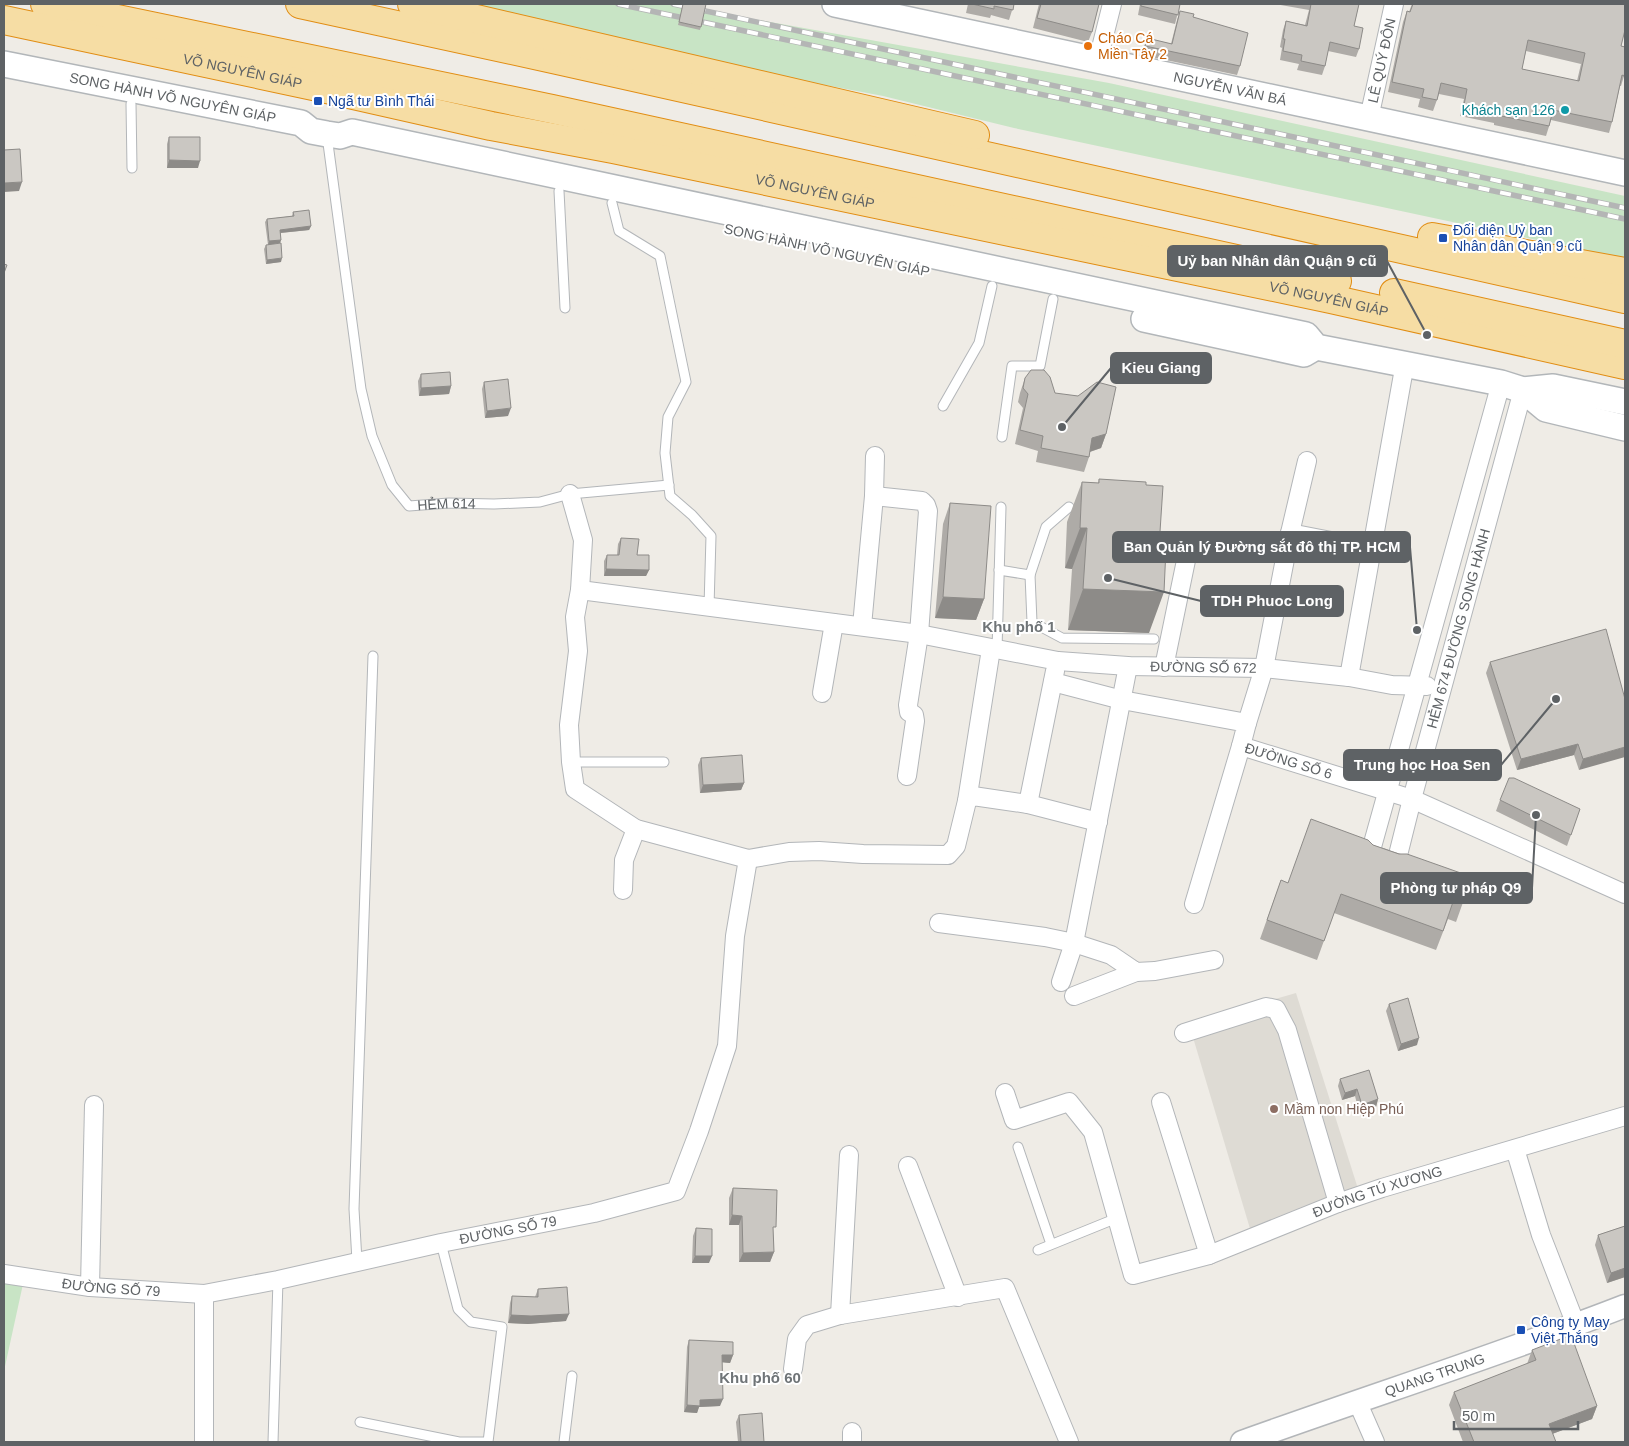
<svg xmlns="http://www.w3.org/2000/svg" width="1629" height="1446" font-family="Helvetica,sans-serif">
<rect width="100%" height="100%" fill="#efece6"/>
<path fill="#dedbd4" d="M1296 993 1360 1195 1251 1232 1189 1024Z"/>
<path fill="#c8e4c5" d="M457 4H670L1109 83 1625 196V259L1014 128 883 96 788 78Z
M4 1279 23 1284 4 1371Z"/>
<g fill="none" stroke-linecap="round" stroke-linejoin="round">
<g stroke="#b3b6b9" stroke-width="11">
<g id="service">
<path d="M131 104 132 168"/>
<path id="s1" d="M327 136 361 389 372 436 392 485 409 506 449 503 494 504 540 502 570 494 669 485"/>
<path d="M559 191 565 308"/>
<path d="M612 203 619 231 660 256 686 382 668 417 665 453 670 496 692 515 711 536 709 607"/>
<path d="M943 406 979 343 992 286"/>
<path d="M1002 437 1012 366H1040L1053 299"/>
<path d="M999 570 1030 575 1046 527 1069 507"/>
<path d="M1030 575 1032 622 1062 638 1154 639"/>
<path d="M997 650 1001 507"/>
<path d="M571 762H664"/>
<path d="M1018 1147 1051 1244"/>
<path d="M441 1243 458 1309 471 1322 502 1327 488 1442"/>
<path d="M1038 1250 1117 1218"/>
<path d="M357 1261 354 1209 373 656"/>
<path d="M360 1422 459 1442H487"/>
<path d="M273 1442 278 1280"/>
<path d="M564 1442 572 1376"/>
</g>
</g>
<g stroke="#b3b6b9" stroke-width="20">
<g id="minor">
<path d="M1098 60 1112 4"/>
<path id="s2" d="M1369 118 1394 4"/>
<path id="s3" d="M1501 383 1370 854 1396 863 1412 799 1523 390"/>
<path d="M570 494 583 540 580 590 575 617 578 651 569 725 571 762 575 789 636 829 748 859 789 852 819 851 863 854 948 855 956 846 967 801 973 796 1028 804 1098 822"/>
<path d="M874 496 922 501 926 505 928 511 919 634 908 705 909 712 914 715 915 721 907 776"/>
<path d="M1290 533 1307 461"/>
<path id="s4" d="M580 590 919 634 1058 661 1128 666 1264 668 1349 677 1392 685 1427 686"/>
<path d="M862 626 874 496 875 456"/>
<path d="M1164 667 1190 541"/>
<path d="M1349 677 1405 363"/>
<path id="s5" d="M1053 682 1122 700 1247 723 1241 746 1412 799 1625 894"/>
<path d="M822 693 834 623"/>
<path d="M1247 723 1264 668 1290 533 1372 549"/>
<path d="M967 801 991 649"/>
<path d="M1028 804 1055 671"/>
<path d="M623 890 624 860 636 829"/>
<path d="M1194 904 1241 746"/>
<path d="M939 923 1045 937 1074 943 1111 955 1136 972 1155 971 1214 960"/>
<path d="M1061 982 1074 943 1128 666"/>
<path d="M1074 996 1136 972"/>
<path d="M1184 1033 1266 1007 1276 1009 1287 1030 1338 1203"/>
<path id="s6" d="M1005 1093 1014 1120 1069 1102 1093 1132 1133 1275 1209 1255 1338 1203 1382 1188 1625 1116"/>
<path d="M1161 1102 1209 1255"/>
<path d="M1515 1149 1541 1235 1576 1325"/>
<path d="M908 1166 958 1297"/>
<path id="s7" d="M4 1274 90 1287 204 1294 278 1280 441 1243 594 1213 676 1191 699 1131 727 1046 735 936 748 859"/>
<path d="M90 1287 94 1105"/>
<path d="M840 1315 849 1155"/>
<path d="M793 1369 797 1339 807 1325 840 1315 1005 1288 1069 1442"/>
<path d="M1357 1401 1375 1442"/>
<path d="M852 1432V1442"/>
<path d="M204 1442V1294"/>
</g>
</g>
<g stroke="#b3b6b9" stroke-width="25">
<g id="tertiary">
<path id="s8" d="M1242 1442C1370 1396 1499 1355 1625 1306"/>
</g>
</g>
<g stroke="#b2b6b9" stroke-width="28">
<g id="secondary">
<path id="s9" d="M835 4 1625 173"/>
<path id="s10" d="M4 64 301 123 311 131 327 134 340 136 352 132 1306 335 1316 347 1501 383 1523 390 1553 387 1625 402"/>
<path d="M1144 319 1304 354 1316 347"/>
<path d="M1523 390 1546 409 1625 428"/>
</g>
</g>
<g stroke="#e18d13" stroke-width="30">
<g id="trunk">
<path d="M45 4 552 109 1337 281"/>
<path d="M300 4 562 61 1625 299"/>
<path d="M412 4 975 135"/>
<path id="s11" d="M4 20 318 87 491 126 613 149 1331 299 1625 365"/>
<path d="M1432 237 1625 272"/>
<path d="M1394 293 1625 344"/>
</g>
</g>
<use href="#service" stroke="#fff" stroke-width="9"/>
<use href="#minor" stroke="#fff" stroke-width="18"/>
<use href="#tertiary" stroke="#fff" stroke-width="22"/>
<use href="#secondary" stroke="#fff" stroke-width="25"/>
<use href="#trunk" stroke="#f6dda4" stroke-width="28"/>
<g stroke="#b4b5b5" stroke-width="5.5">
<path id="rail" d="M618 4 1625 219
M673 4 1625 208"/>
</g>
<use href="#rail" stroke="#fff" stroke-width="4" stroke-dasharray="11" stroke-linecap="butt"/>
</g>
<path fill="#aeaba7" fill-rule="evenodd" d="M683 4H706L700 30 678 25Z
M968 4H1014L1009 20 991 15 990 18 966 13Z
M1039 4H1099L1092 32 1088 42 1033 28Z
M1140 4H1180L1175 24 1138 15Z
M1275 4H1359L1354 26 1359 49 1356 57 1328 51 1325 66 1322 75 1297 70 1299 64 1280 60 1282 48 1280 47 1283 30 1286 21 1305 25 1309 10Z
M1412 4H1625L1621 46 1624 76 1621 86H1620L1612 122 1609 133 1551 120 1546 136 1494 125V123L1460 116 1464 99 1439 94 1433 111 1418 107 1420 99 1388 92 1403 22 1407 11 1409 12ZM1526 51 1581 64 1577 81 1522 69Z
M1180 11 1193 17 1240 66 1237 75 1142 55 1147 38 1171 44 1177 20Z
M169 137 198 168H167V144Z
M293 212 311 226 309 230 281 233V240L280 243 268 245 265 222 267 219 292 216Z
M266 245 281 262 266 264 264 249Z
M421 374 451 386 449 394 419 396 418 381Z
M1025 378 1055 393 1106 434 1101 448 1090 452 1089 457 1084 472 1036 462 1038 451 1015 444 1023 408 1018 402 1020 393Z
M484 382 508 416 485 418 482 389Z
M1099 479 1146 485 1159 547 1149 633 1068 630 1072 569 1065 568 1067 522 1082 482 1098 483Z
M950 503 984 599 976 620 935 618 943 524Z
M621 538 649 570 646 576H604V561L607 555H617L618 544Z
M1490 662 1625 699 1579 770 1574 755 1517 770 1486 673Z
M701 758 744 783 741 790 700 793 698 765Z
M1500 800 1580 809 1567 846 1496 811Z
M1373 845 1472 877 1456 922 1448 919 1436 950 1334 913 1317 960 1260 939 1281 880 1288 883Z
M1389 1004 1417 1045 1398 1051 1386 1011Z
M1340 1079 1378 1099 1376 1107 1359 1112 1355 1096 1342 1100 1338 1086Z
M733 1188 773 1234 774 1252 770 1262H739V1225H729V1198Z
M1625 1226V1277L1607 1283 1595 1245 1598 1235Z
M696 1228 709 1263H692L693 1236Z
M538 1289 566 1321 528 1324 508 1323 510 1303 512 1296 535 1297Z
M689 1340 733 1355 730 1363 722 1362 720 1406 699 1407 697 1413 684 1412 687 1347Z
M1532 1350 1597 1406 1592 1419 1552 1434 1556 1442H1463L1449 1405 1454 1392 1527 1364Z
M739 1415 764 1442H738L736 1422Z"/>
<path fill="#8d8b88" d="M169 160 200 161 198 168H167Z
M22 182 19 191 4 192V183Z
M311 226 309 230 279 233 280 230Z
M281 240 280 243 268 245 269 241Z
M282 258 281 262 266 264 267 260Z
M451 386 449 394 419 396 421 388Z
M511 408 508 416 485 418 487 411Z
M1106 434 1101 448 1086 453 1092 438Z
M1080 528H1087L1072 569 1065 568Z
M606 569 649 570 646 576H604Z
M1083 589 1164 592 1149 633 1068 630Z
M943 597 984 599 976 620 935 618Z
M1578 744 1574 755 1517 770 1521 759Z
M1625 747V757L1579 770 1583 759Z
M744 783 741 790 700 793 703 785Z
M1419 1038 1417 1045 1398 1051 1401 1044Z
M1357 1089 1355 1096 1342 1100 1345 1093Z
M1378 1099 1376 1107 1359 1112 1362 1105Z
M732 1215 742 1216 739 1225H729Z
M774 1252 770 1262H739L743 1253Z
M695 1256H712L709 1263H692Z
M1625 1268V1277L1607 1283 1611 1273Z
M569 1314 566 1321 528 1324 508 1323 511 1315Z
M722 1355H733L730 1363 719 1362Z
M723 1399 720 1406 699 1407 697 1413 684 1412 687 1405 700 1400Z
M1597 1406 1592 1419 1544 1437 1549 1424Z"/>
<path fill="#cac7c2" stroke="#8d8b88" fill-rule="evenodd" d="M683 4H706L701 27 679 22Z
M972 4H1014L1013 10 994 6V9Z
M1041 4H1099L1092 32 1037 18Z
M1141 4H1180L1178 15 1141 6Z
M1311 4H1359L1354 26 1363 28 1359 49 1330 42 1325 66 1301 61 1302 55 1283 51 1285 39H1283L1286 21 1307 26Z
M1413 4H1625V30L1621 46 1625 47V72L1624 76 1622 75 1612 122 1553 110 1549 126 1497 115 1498 113 1464 105 1467 89 1441 83 1437 100 1422 97 1424 89 1392 82 1407 11 1410 12ZM1528 40 1585 53 1579 81 1522 69Z
M1180 11 1194 14 1193 17 1248 33 1240 66 1145 46 1147 38 1172 44Z
M169 137H200V161L169 160Z
M20 149 22 182 4 183V150Z
M309 210 311 226 280 230 281 240 269 241 267 219 294 216 293 212Z
M281 243 282 258 267 260 266 245Z
M4 264 7 265 4 273Z
M1031 370H1044L1050 377 1055 393 1078 396 1097 382 1116 387 1106 434 1092 438 1089 457 1041 448 1043 436 1020 430 1028 394 1023 388 1025 378Z
M450 372 451 386 421 388V374Z
M508 379 511 408 487 411 484 382Z
M1099 479 1146 482V485L1163 486 1159 547 1166 548 1164 592 1083 589 1087 528H1080L1082 482 1099 483Z
M950 503 991 506 984 599 943 597Z
M621 538 639 539 637 555H649V570L606 569 607 555H619Z
M1606 629 1625 699V747L1583 759 1578 744 1521 759 1490 662Z
M742 755 744 783 703 785 701 758Z
M1509 778H1514L1580 809 1571 835 1500 800Z
M1311 819 1368 840 1373 845 1399 854H1407L1472 877 1463 903 1454 899 1443 931 1341 894 1324 941 1267 920 1281 880 1288 883Z
M1408 998 1419 1038 1401 1044 1389 1004Z
M1369 1070 1378 1099 1362 1105 1357 1089 1345 1093 1340 1079Z
M733 1188 777 1190 776 1227H773L774 1252 743 1253 742 1216 732 1215Z
M1625 1226V1268L1611 1273 1598 1235Z
M696 1228 712 1229V1256H695Z
M567 1287 569 1314 531 1316 511 1315 512 1296 538 1297V1289Z
M1571 1335 1597 1406 1549 1424 1556 1442H1474L1454 1392 1536 1360 1532 1350Z
M689 1340 733 1342V1355H722L723 1399 700 1400V1406L687 1405Z
M762 1413 764 1442H741L739 1415Z"/>
<circle fill="#e8710a" stroke="#fff" stroke-width="2" cx="1088" cy="46" r="5"/>
<g fill="#1a4fb4" stroke="#fff" stroke-width="2">
<rect x="313" y="96" width="10" height="10" rx="2.5"/>
<rect x="1438" y="233" width="10" height="10" rx="2.5"/>
<rect x="1516" y="1325" width="10" height="10" rx="2.5"/>
</g>
<circle fill="#0f9aa8" stroke="#fff" stroke-width="2" cx="1565" cy="110" r="5"/>
<circle fill="#8d6e63" stroke="#fff" stroke-width="2" cx="1274" cy="1109" r="5"/>
<g text-anchor="middle" stroke-width="4" stroke-linejoin="round" paint-order="stroke">
<g font-size="14" fill="#c56008" stroke="#fff" text-anchor="start">
<text x="1098" y="43">Cháo Cá<tspan x="1098" dy="16">Miền Tây 2</tspan></text>
</g>
<g font-size="14" fill="#5e6265" stroke="#fff">
<text dy="5" stroke="none"><textPath href="#s2" startOffset="59">LÊ QUÝ ĐÔN</textPath></text>
<text dy="5" stroke="none"><textPath href="#s11" startOffset="244">VÕ NGUYÊN GIÁP</textPath></text>
<text dy="5" stroke="none"><textPath href="#s9" startOffset="404">NGUYỄN VĂN BÁ</textPath></text>
<text dy="5" stroke="none"><textPath href="#s10" startOffset="172">SONG HÀNH VÕ NGUYÊN GIÁP</textPath></text>
<text dy="5" stroke="none"><textPath href="#s11" startOffset="829">VÕ NGUYÊN GIÁP</textPath></text>
<text transform="translate(827 250) rotate(12)" y="5">SONG HÀNH VÕ NGUYÊN GIÁP</text>
<text dy="5" stroke="none"><textPath href="#s11" startOffset="1354">VÕ NGUYÊN GIÁP</textPath></text>
<text dy="5" stroke="none"><textPath href="#s1" startOffset="421">HẺM 614</textPath></text>
<text dy="5" stroke="none"><textPath href="#s3" startOffset="759">HẺM 674 ĐƯỜNG SONG HÀNH</textPath></text>
<text dy="5" stroke="none"><textPath href="#s4" startOffset="629">ĐƯỜNG SỐ 672</textPath></text>
<text dy="5" stroke="none"><textPath href="#s5" startOffset="272">ĐƯỜNG SỐ 6</textPath></text>
<text dy="5" stroke="none"><textPath href="#s6" startOffset="532">ĐƯỜNG TÚ XƯƠNG</textPath></text>
<text dy="5" stroke="none"><textPath href="#s7" startOffset="512">ĐƯỜNG SỐ 79</textPath></text>
<text dy="5" stroke="none"><textPath href="#s7" startOffset="108">ĐƯỜNG SỐ 79</textPath></text>
<text dy="5" stroke="none"><textPath href="#s8" startOffset="204">QUANG TRUNG</textPath></text>
</g>
<g font-size="14" fill="#164399" stroke="#fff" text-anchor="start">
<text x="328" y="106">Ngã tư Bình Thái</text>
<text x="1453" y="235">Đối diện Uỷ ban<tspan x="1453" dy="16">Nhân dân Quận 9 cũ</tspan></text>
<text x="1531" y="1327">Công ty May<tspan x="1531" dy="16">Việt Thắng</tspan></text>
</g>
<g font-size="14" fill="#0d838f" stroke="#fff" text-anchor="end">
<text x="1555" y="115">Khách sạn 126</text>
</g>
<g font-size="14" fill="#785e54" stroke="#fff" text-anchor="start">
<text x="1284" y="1114">Mầm non Hiệp Phú</text>
</g>
<g font-size="15" font-weight="bold" fill="#6f7477" stroke="#fff">
<text x="1019" y="632">Khu phố 1</text>
<text x="760" y="1383">Khu phố 60</text>
</g>
</g>
<path fill="none" stroke="#5e6265" stroke-width="2" d="M1427 335L1387 261M1062 427L1111 368M1417 630L1410 547M1108 578L1201 601M1556 699L1501 765M1536 815L1532 888"/>
<g fill="#5e6265" stroke="#fff" stroke-width="2">
<circle cx="1427" cy="335" r="5"/>
<circle cx="1062" cy="427" r="5"/>
<circle cx="1417" cy="630" r="5"/>
<circle cx="1108" cy="578" r="5"/>
<circle cx="1556" cy="699" r="5"/>
<circle cx="1536" cy="815" r="5"/>
</g>
<g fill="#5e6265" stroke="#5e6265" stroke-width="2">
<rect x="1168" y="246" width="219" height="30" rx="5"/>
<rect x="1111" y="353" width="100" height="30" rx="5"/>
<rect x="1113" y="532" width="297" height="30" rx="5"/>
<rect x="1201" y="586" width="142" height="30" rx="5"/>
<rect x="1344" y="750" width="157" height="30" rx="5"/>
<rect x="1381" y="873" width="151" height="30" rx="5"/>
</g>
<g font-size="15" text-anchor="middle" font-weight="bold" fill="#fff">
<text x="1277" y="266">Uỷ ban Nhân dân Quận 9 cũ</text>
<text x="1161" y="373">Kieu Giang</text>
<text x="1262" y="552">Ban Quản lý Đường sắt đô thị TP. HCM</text>
<text x="1272" y="606">TDH Phuoc Long</text>
<text x="1422" y="770">Trung học Hoa Sen</text>
<text x="1456" y="893">Phòng tư pháp Q9</text>
</g>
<rect width="1629" height="1446" fill="none" stroke="#5e6265" stroke-width="10"/>
<path d="M1454 1421v8h124v-8" fill="none" stroke="#5e6265" stroke-width="2.5"/>
<text x="1462" y="1421" font-size="15" fill="#5e6265" stroke="#ffffff" stroke-width="4" paint-order="stroke">50 m</text>
</svg>
